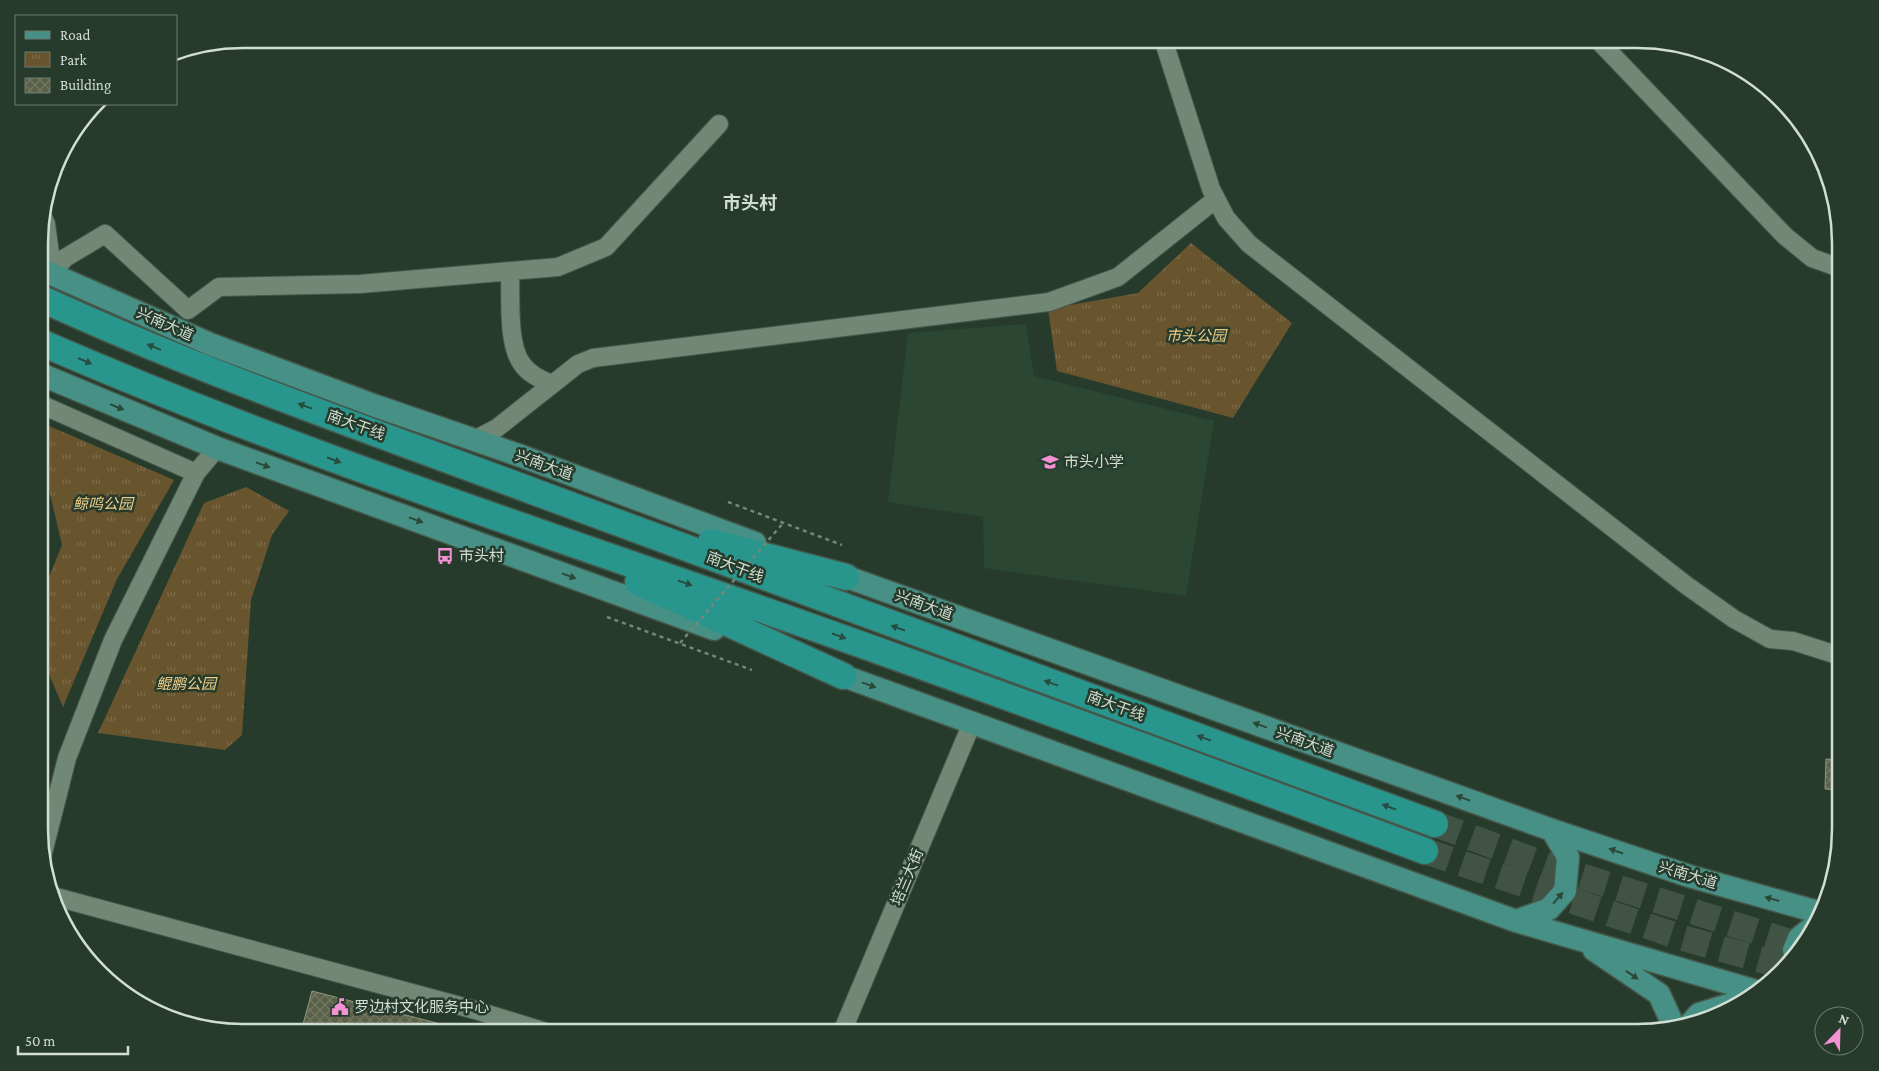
<svg xmlns="http://www.w3.org/2000/svg" width="1879" height="1071" font-family="'Crimson Pro','Noto Sans SC',serif">
<defs>
<pattern id="park-tufts" width="24" height="20" patternUnits="userSpaceOnUse" patternTransform="scale(1.25)"><rect width="24" height="20" fill="#68552e"/><path d="M3 7l-1-3M5 7V3M7 7l1-3M15 17l-1-3M17 17v-4M19 17l1-3" fill="none" stroke="#7d6d4b"/></pattern>
<pattern id="building-cross-hatch" width="8" height="8" patternUnits="userSpaceOnUse" patternTransform="scale(1.25)"><rect width="8" height="8" fill="#5b6149"/><path d="M0 0l8 8M0 8l8-8" fill="none" stroke="#727762"/></pattern>
</defs>
<rect width="100%" height="100%" fill="#263b2c"/>
<path fill="#2b4633" d="M1026 324 1034 376 1214 421 1186 596 984 568 983 517 888 502 908 333Z"/>
<path fill="url(#park-tufts)" d="M1191 243 1292 323 1233 418 1057 371 1048 309 1138 293Z
M40 422 174 480 117 579 63 707 40 653V599L62 545 46 477 40 475Z
M246 487 289 511 272 535 251 600 242 735 225 750 98 733 204 503Z"/>
<path fill="url(#building-cross-hatch)" stroke="#91977e" d="M1826 759 1840 760V790L1825 789Z
M312 991 456 1028 455 1032H301Z"/>
<g fill="none" stroke-linecap="round" stroke-linejoin="round">
<path stroke="#405345" stroke-width="26" stroke-dasharray="26 13" stroke-linecap="butt" d="M1435 824 1546 865 1799 945
M1425 851 1683 938 1780 965"/>
<g stroke="#45574a" stroke-width="20">
<path id="minor" d="M1163 39 1211 189 1226 218 1249 244 1686 585 1734 619 1770 639 1793 641 1840 656
M1597 39 1785 236 1812 258 1840 268
M41 214 46 224 51 261 45 271
M45 271 58 266 65 258 105 234 188 310 219 287 360 284 558 267 606 247 719 124
M510 272C511 297 507 344 522 364 529 374 540 379 551 384
M40 404 196 473 217 448
M474 440 497 428 578 364 593 358 1049 302 1118 277 1216 199
M42 857 67 758 113 640 196 473
M56 897 475 1010 546 1032
M842 1032 972 723"/>
</g>
<g stroke="#45574a" stroke-width="25">
<path id="major" d="M40 269 210 344 373 405 521 456 755 543
M40 374 217 448 714 629
M830 571 1552 830 1689 876 1818 912
M827 670 1516 921 1756 991
M1516 921 1549 909 1565 891 1568 857 1552 830
M1594 950 1659 994 1670 1018 1671 1028
M1794 950 1799 938 1814 926
M1690 1024 1699 1014 1748 999"/>
</g>
<g stroke="#45574a" stroke-width="29">
<path id="highway" d="M40 298C201 372 369 430 535 492 835 604 1136 712 1435 824
M40 342C271 443 511 522 749 605 976 684 1200 767 1425 851
M711 542 846 577
M638 582 843 676"/>
</g>
<path stroke="#75867a" stroke-width="2.5" stroke-dasharray="4 4" stroke-linecap="butt" d="M728 502 842 545
M607 617 752 670"/>
<use href="#minor" stroke="#718877" stroke-width="18"/>
<use href="#major" stroke="#469085" stroke-width="22"/>
<use href="#highway" stroke="#29968e" stroke-width="26"/>
<path stroke="#75867a" stroke-width="2.5" stroke-dasharray="4 4" stroke-linecap="butt" d="M680 643 784 522"/>
</g>
<defs><path id="oneway-solid" d="M-6-.8H1V-3.2L6.5 0L1 3.2V.8H-6Z" transform="scale(1.25)"/></defs>
<g fill="#274d40">
<use href="#oneway-solid" transform="translate(154 347) rotate(-158)"/>
<use href="#oneway-solid" transform="translate(85 361) rotate(23)"/>
<use href="#oneway-solid" transform="translate(305 406) rotate(-160)"/>
<use href="#oneway-solid" transform="translate(334 460) rotate(21)"/>
<use href="#oneway-solid" transform="translate(685 583) rotate(19)"/>
<use href="#oneway-solid" transform="translate(898 628) rotate(-160)"/>
<use href="#oneway-solid" transform="translate(839 636) rotate(19)"/>
<use href="#oneway-solid" transform="translate(1051 683) rotate(-160)"/>
<use href="#oneway-solid" transform="translate(1204 738) rotate(-160)"/>
<use href="#oneway-solid" transform="translate(1389 807) rotate(-159)"/>
</g>
<g fill="#2b4839">
<use href="#oneway-solid" transform="translate(117 407) rotate(22)"/>
<use href="#oneway-solid" transform="translate(263 465) rotate(20)"/>
<use href="#oneway-solid" transform="translate(416 520) rotate(20)"/>
<use href="#oneway-solid" transform="translate(569 576) rotate(20)"/>
<use href="#oneway-solid" transform="translate(869 685) rotate(20)"/>
<use href="#oneway-solid" transform="translate(1260 725) rotate(-160)"/>
<use href="#oneway-solid" transform="translate(1463 798) rotate(-160)"/>
<use href="#oneway-solid" transform="translate(1616 851) rotate(-161)"/>
<use href="#oneway-solid" transform="translate(1558 898) rotate(-49)"/>
<use href="#oneway-solid" transform="translate(1772 899) rotate(-164)"/>
<use href="#oneway-solid" transform="translate(1632 975) rotate(34)"/>
</g>
<defs>
<g id="school-bare" transform="scale(1.35)"><path d="M0-5L7-2L0 1L-7-2ZM-4 1L0 2.5L4 1V4Q0 6-4 4Z" fill="#f491d3" stroke="#263b2c" stroke-width="2.5" paint-order="stroke"/></g>
<g id="bus-bare" transform="scale(1.35)"><path d="M-5-6H5V4H4V6H2V4H-2V6H-4V4H-5ZM-3.5-4V0h7V-4ZM-3.5 1.2v1.5H-2V1.2ZM2 1.2v1.5H3.5V1.2Z" fill="#f491d3" stroke="#263b2c" stroke-width="2.5" paint-order="stroke"/></g>
<g id="civic-bare" transform="scale(1.35)"><path d="M-.6-6.5H3V-4.5H.6V-3L4-1V1h2V6H-6V1h2V-1L-.6-3ZM-1.2 2.5V6h2.4V2.5Z" fill="#f491d3" stroke="#263b2c" stroke-width="2.5" paint-order="stroke"/></g>
</defs>
<g fill-rule="evenodd">
<use href="#school-bare" x="1050" y="462"/>
<use href="#bus-bare" x="445" y="556"/>
<use href="#civic-bare" x="340" y="1007"/>
</g>
<g text-anchor="middle" stroke-width="5" stroke-linejoin="round" paint-order="stroke">
<g font-size="15" fill="#d1ded4" stroke="#263b2c">
<text transform="translate(165 324) rotate(24)" y="5">兴南大道</text>
<text transform="translate(356 425) rotate(20)" y="5">南大干线</text>
<text transform="translate(544 465) rotate(20)" y="5">兴南大道</text>
<text transform="translate(735 567) rotate(21)" y="5">南大干线</text>
<text transform="translate(924 605) rotate(20)" y="5">兴南大道</text>
<text transform="translate(1116 706) rotate(20)" y="5">南大干线</text>
<text transform="translate(1305 742) rotate(20)" y="5">兴南大道</text>
<text transform="translate(1688 875) rotate(17)" y="5">兴南大道</text>
<text transform="translate(907 877) rotate(-67)" y="5">培兰大街</text>
</g>
<g font-size="15" font-style="italic" fill="#efcc86" stroke="#263b2c">
<text x="1196" y="341">市头公园</text>
<text x="103" y="509">鲸鸣公园</text>
<text x="186" y="689">鲲鹏公园</text>
</g>
<g font-size="15" fill="#d1ded4" stroke="#263b2c" text-anchor="start">
<text x="1064" y="467">市头小学</text>
<text x="459" y="561">市头村</text>
<text x="354" y="1012">罗边村文化服务中心</text>
</g>
<g font-size="18" font-weight="bold" fill="#d1ded4" stroke="#263b2c">
<text x="750" y="209">市头村</text>
</g>
</g>
<path d="M0 0H1879V1071H0ZM243 48H1637A195 195 0 0 1 1832 243V829A195 195 0 0 1 1637 1024H243A195 195 0 0 1 48 829V243A195 195 0 0 1 243 48Z" fill="#263b2c" fill-rule="evenodd"/>
<path fill="none" stroke="#d1ded4" stroke-width="2.5" d="M243 48H1637A195 195 0 0 1 1832 243V829A195 195 0 0 1 1637 1024H243A195 195 0 0 1 48 829V243A195 195 0 0 1 243 48Z"/>
<rect x="15" y="15" width="162" height="90" fill="#263b2c" stroke="#6a7c6f"/>
<rect x="25" y="31" width="25" height="8" fill="#469085" stroke="#6a7c6f"/>
<text x="60" y="40" font-size="15" fill="#d1ded4">Road</text>
<rect x="25" y="52" width="25" height="15" fill="url(#park-tufts)" stroke="#6a7c6f"/>
<text x="60" y="65" font-size="15" fill="#d1ded4">Park</text>
<rect x="25" y="78" width="25" height="15" fill="url(#building-cross-hatch)" stroke="#6a7c6f"/>
<text x="60" y="90" font-size="15" fill="#d1ded4">Building</text>
<g transform="translate(1839 1031) rotate(23)"><circle r="24" fill="#263b2c" stroke="#6a7c6f"/>
<path d="M0-4L9 19L0 12L-9 19Z" fill="#f491d3"/>
<text y="-8" font-size="14" font-weight="bold" text-anchor="middle" fill="#d1ded4">N</text>
</g>
<path d="M18 1046v8h110v-8" fill="none" stroke="#d1ded4" stroke-width="2.5"/>
<text x="25" y="1046" font-size="15" fill="#d1ded4" stroke="#263b2c" stroke-width="4" paint-order="stroke">50 m</text>
</svg>
